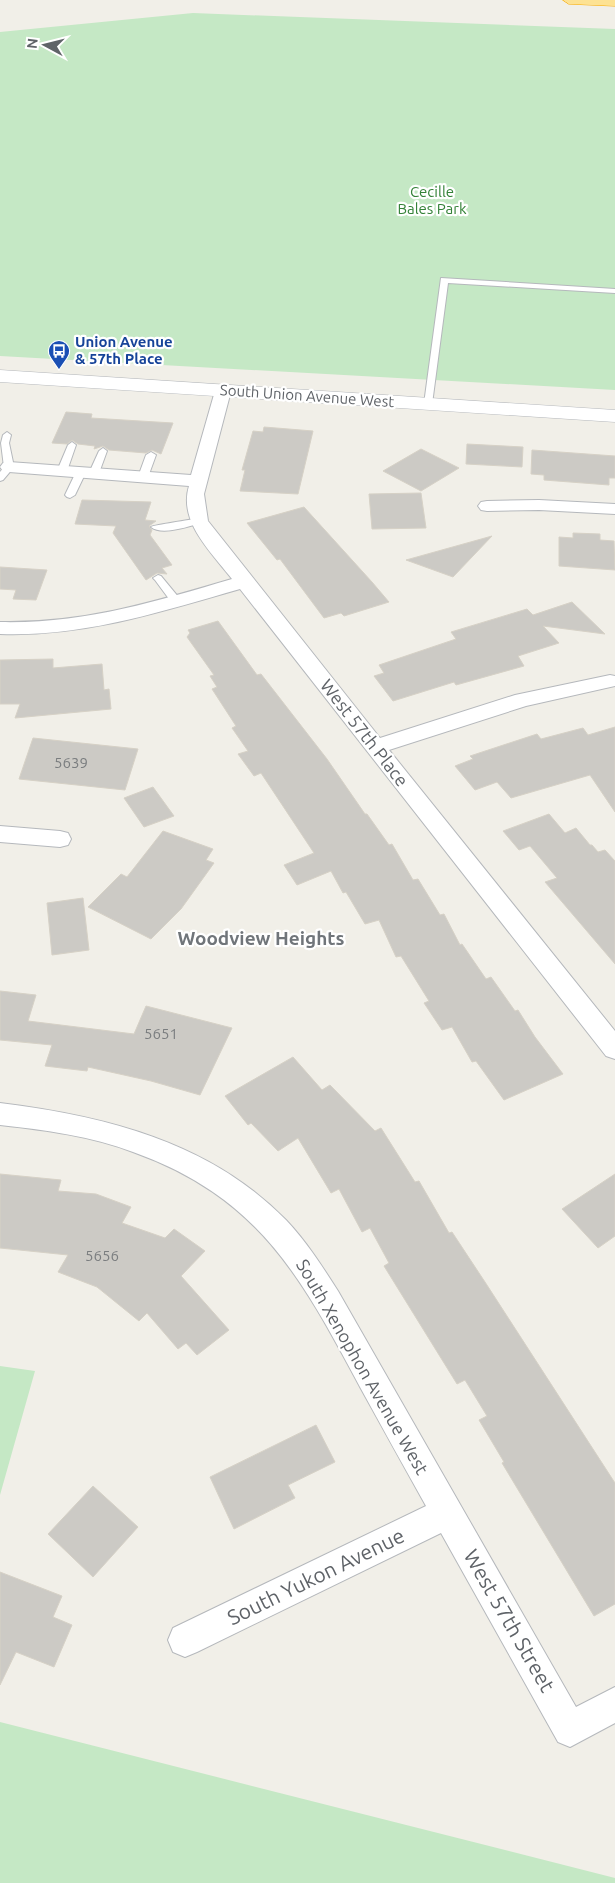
<svg xmlns="http://www.w3.org/2000/svg" width="615" height="1883" font-family="Ubuntu,sans-serif">
<rect width="100%" height="100%" fill="#f1efe8"/>
<path fill="#c5e8c5" d="M193 13 615 29V390L0 356V32Z
M0 1366 35 1371 0 1495Z
M0 1722 615 1878V1883H0Z"/>
<path fill="#cccac5" stroke="#d6d1c6" d="M66 412 92 414 91 418 173 423 161 454 152 450 146 453 109 450 103 446 94 449 95 446 78 444 72 440 67 444 52 443Z
M264 427 313 431 298 494 240 491 245 470H242L253 431 263 432Z
M467 444 523 447 522 467 466 464Z
M421 449 459 468 421 491 383 471Z
M532 450 615 456V478H609V485L544 480V475L531 474Z
M421 493 426 528 372 529 369 494Z
M82 500 151 502 145 520 156 521 149 526 152 530 150 535 172 565 162 568 167 574 157 573 146 580 113 533 116 526 75 524Z
M304 507 372 582 389 602 344 616 341 613 324 618 280 559 277 560 247 523Z
M573 533 600 534V540L614 541 615 570 559 566V537L573 538Z
M492 536 453 577 406 560Z
M0 567 47 570 36 600 13 599 16 590 0 589Z
M572 602 605 634 543 626 559 643 518 656 524 666 456 685 454 682 393 701 374 676 384 673 379 665 456 639 451 632 527 609 533 615Z
M218 621 257 675 261 674 327 759 365 814H367L389 845 392 844 413 880 418 879 440 915 444 914 460 945 462 944 486 979 491 977 515 1011 518 1010 535 1037 563 1074 504 1100 476 1061 472 1062 452 1027 442 1030 424 1003 429 1001 401 956 396 957 379 920 365 924 346 892 343 893 331 871 297 885 284 865 314 853 261 773 254 776 238 754 248 751 232 728 236 726 212 689 217 687 210 676 214 675 187 637 190 633 188 630Z
M53 659V668L102 664 104 690 109 689 111 709 15 718 20 704H0V660Z
M615 727V812L590 775 511 798 497 782 475 790 455 766 473 759 470 756 537 734 541 739 583 728 588 735Z
M33 738 138 749 125 790 19 779Z
M153 787 174 816 144 827 124 798Z
M549 814 565 833 576 828 590 845H592L598 852 605 850 615 861V964L545 882 557 878 530 846 519 850 503 831Z
M163 831 213 849 206 860 214 863 181 909 151 939 88 907 121 874 127 877Z
M83 898 89 950 52 955 47 903Z
M0 991 36 995 28 1021 134 1034 146 1006 232 1028 200 1095 151 1081 88 1067 87 1071 45 1066 52 1045 0 1040Z
M293 1057 322 1090 330 1085 375 1131 381 1128 415 1182 419 1181 449 1233 452 1232 485 1282 615 1483V1604L594 1616 502 1463 504 1462 479 1420 487 1416 465 1380 457 1384 384 1266 389 1263 370 1228 362 1232 339 1189 331 1193 298 1138 278 1151 251 1123 248 1125 225 1096Z
M0 1174 61 1180 58 1191 96 1194 131 1207 122 1223 165 1238 174 1229 205 1251 181 1276 229 1330 197 1355 186 1343 178 1349 147 1313 139 1321 97 1287 58 1272 68 1255 0 1248Z
M615 1174V1236L598 1248 562 1209Z
M316 1425 335 1462 288 1485 295 1498 234 1529 210 1477Z
M93 1486 138 1527 93 1577 48 1534Z
M0 1572 62 1596 53 1617 72 1625 54 1667 16 1652 0 1685Z"/>
<g fill="none" stroke-linecap="round" stroke-linejoin="round">
<g stroke="#b5b8bc" stroke-width="2">
<path id="service" d="M441 278 615 289V293L448 283 432 404 428 407 424 404Z
M7 432 11 435 9 443 14 467 3 480 0 481V472L4 467 1 443 3 435Z
M72 442 76 445 67 471 59 473 57 471 68 445Z
M103 448 107 451 99 473 91 475 89 473 99 451Z
M151 452 156 455 148 477 140 479 138 477 146 455Z
M81 469 86 472 75 495 70 498 67 497 65 495 76 472Z
M199 518 202 519V523C189 526 162 536 151 527 154 525 191 520 199 518Z
M158 575 161 576 180 599V603H172L155 580 153 578Z"/>
</g>
<g stroke="#b5b8bc" stroke-width="2">
<path id="minor" d="M223 386 231 391 204 494 208 521 380 738 515 695 610 675 615 676V686L526 706 389 750 615 1031V1059L606 1056 240 589C160 612 84 637 0 634V622C83 624 154 602 232 579 212 553 178 522 189 486L9 472 3 471 0 467 3 463 9 462 191 475 215 391Z
M539 500 615 504V514L539 510 487 511 481 510 478 506 481 502 487 501Z
M0 826 60 831 68 833 71 839 68 845 60 847 0 842Z
M0 1103C105 1116 210 1142 286 1220 306 1241 322 1266 338 1291L576 1707 615 1687V1723L570 1747 558 1742 441 1533 197 1652 185 1657 173 1652 168 1640 173 1628 426 1506C404 1467 382 1427 360 1387 301 1277 259 1197 133 1152 91 1136 45 1130 0 1125Z"/>
</g>
<g stroke="#b5b8bc" stroke-width="1">
<path id="tertiary" d="M0 370 615 410V422L0 382Z"/>
</g>
<g stroke="#f9ab00" stroke-width="1">
<path id="motorway" d="M563 0H615V6L569 4Z"/>
</g>
<use href="#service" fill="#fff" fill-rule="evenodd"/>
<use href="#minor" fill="#fff" fill-rule="evenodd"/>
<use href="#tertiary" fill="#fff" fill-rule="evenodd"/>
<use href="#motorway" fill="#fde293" fill-rule="evenodd"/>
</g>
<defs>
<g id="bus-pin" transform="scale(1.125)"><path d="M0 17L-7.5 6A9.5 9.5 0 1 1 7.5 6Z" fill="#1a4fb4" stroke="#fff"/><path d="M-5-6H5V4H4V6H2V4H-2V6H-4V4H-5ZM-3.5-4V0h7V-4ZM-3.5 1.2v1.5H-2V1.2ZM2 1.2v1.5H3.5V1.2Z" fill="#fff"/></g>
</defs>
<g fill-rule="evenodd">
<use href="#bus-pin" x="59" y="351"/>
</g>
<g text-anchor="middle" stroke-width="4.5" stroke-linejoin="round" paint-order="stroke">
<g font-size="15" fill="#348238" stroke="#fff">
<text x="432" y="197">Cecille<tspan x="432" dy="17">Bales Park</tspan></text>
</g>
<g font-size="15" font-weight="bold" fill="#164399" stroke="#fff" text-anchor="start">
<text x="75" y="347">Union Avenue<tspan x="75" dy="17">&amp; 57th Place</tspan></text>
</g>
<g font-size="15" fill="#5f6368" stroke="#fff">
<text transform="translate(307 396) rotate(4)" y="5">South Union Avenue West</text>
</g>
<g font-size="15" fill="#7a7d7f">
<text x="71" y="768">5639</text>
<text x="161" y="1039">5651</text>
<text x="102" y="1261">5656</text>
</g>
<g font-size="18" fill="#5f6368" stroke="#fff">
<text transform="translate(364 733) rotate(52)" y="6">West 57th Place</text>
<text transform="translate(362 1367) rotate(60)" y="6">South Xenophon Avenue West</text>
</g>
<g font-size="19" font-weight="bold" fill="#70757a" stroke="#fff">
<text x="261" y="945">Woodview Heights</text>
</g>
<g font-size="21" fill="#5f6368" stroke="#fff">
<text transform="translate(316 1577) rotate(-26)" y="7">South Yukon Avenue</text>
<text transform="translate(509 1621) rotate(60)" y="7">West 57th Street</text>
</g>
</g>
<g transform="translate(45 45) rotate(277)" stroke="#ffffff" stroke-width="4" paint-order="stroke">
<path d="M0-4L9 19L0 12L-9 19Z" fill="#5f6368"/>
<text y="-8" font-size="14" font-weight="bold" text-anchor="middle" fill="#5f6368">N</text>
</g>
</svg>
